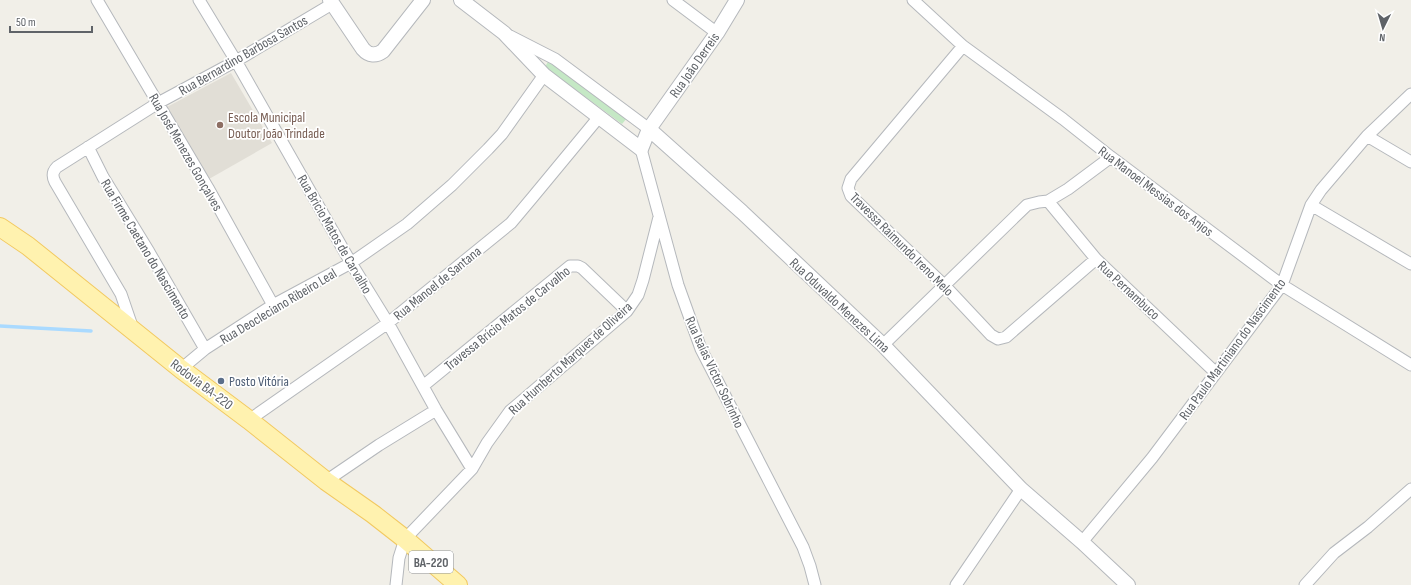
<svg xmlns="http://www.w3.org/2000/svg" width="1411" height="585" font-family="'Sofia Sans Condensed',sans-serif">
<rect width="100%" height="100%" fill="#f1efe8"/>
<path fill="#e1ded6" d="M231 73 272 143 209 179 167 107Z"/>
<path fill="#c5e8c5" d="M549 60 627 118 622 124 545 67Z"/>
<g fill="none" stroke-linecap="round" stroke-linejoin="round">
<path stroke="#aadaff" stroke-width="3.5" d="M0 326 91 331"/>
<g stroke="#b5b8bc" stroke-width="13">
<path id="minor" d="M97 0 208 188 273 305
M199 0 236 61 351 263 388 323 436 410 472 469
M673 0 717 33
M913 0 963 46 1063 119 1111 157 1282 285 1411 365
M510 36 555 59 649 129
M963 46 851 179 848 188 851 196 945 286 991 335 998 339 1006 337 1096 259
M1367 136 1411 162
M88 147 103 177 149 252 205 349
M641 149 678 285 701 349 803 547 810 566 815 585
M1048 201 1096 259 1216 373
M1311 205 1411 264
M133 329 121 294 55 182C52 176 52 172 57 167L158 103 236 61 332 4
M883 345 1027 205 1039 202 1048 201 1068 189 1111 157
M181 369 205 349 273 305 351 263 407 224 452 185 488 149 502 134 544 75
M423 386 570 266H578L582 268 627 311
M249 420 388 323 511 223 532 198 599 117
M326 481 379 445 436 410
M1082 542 1152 458 1282 285 1311 205 1321 190 1367 136 1411 94
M396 585 399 558 405 539 472 469 487 443 510 411 627 311 638 295 643 280 659 217
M956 585 1021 489
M1305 585 1334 553 1368 527 1411 489"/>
</g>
<g stroke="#b5b8bc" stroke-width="16">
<path id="tertiary" d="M330 0 363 49C369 56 376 56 383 51L423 0
M461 0 504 33 544 75 641 149 649 129 717 33 737 0
M649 129 742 212 883 345 1021 489 1082 542 1128 585"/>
</g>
<g stroke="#f2c960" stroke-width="20">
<path id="primary" d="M0 227 28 246 181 369 249 420 326 481 373 514 405 539 458 585"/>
</g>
<use href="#minor" stroke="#fff" stroke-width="11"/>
<use href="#tertiary" stroke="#fff" stroke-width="14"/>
<use href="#primary" stroke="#fff2af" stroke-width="18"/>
</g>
<circle fill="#8d6e63" stroke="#fff" stroke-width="1.5" cx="220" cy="125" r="4"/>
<circle fill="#5c6f8a" stroke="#fff" stroke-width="1.5" cx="221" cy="381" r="4"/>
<g text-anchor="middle" stroke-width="3.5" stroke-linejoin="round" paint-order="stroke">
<rect fill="#fff" stroke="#8f9295" stroke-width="1" x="409" y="551" width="44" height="22" rx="3"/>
<g font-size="13" font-weight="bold" fill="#5f6368">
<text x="431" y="567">BA-220</text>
</g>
<g font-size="14" fill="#5f6368" stroke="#fff">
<text transform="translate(243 55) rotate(-30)" y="5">Rua Bernardino Barbosa Santos</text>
<text transform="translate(694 65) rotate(-55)" y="5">Rua João Derreis</text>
<text transform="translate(186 152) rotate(60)" y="5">Rua José Menezes Gonçalves</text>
<text transform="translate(1156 191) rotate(37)" y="5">Rua Manoel Messias dos Anjos</text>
<text transform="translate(335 234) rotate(60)" y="5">Rua Bricio Matos de Carvalho</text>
<text transform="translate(902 244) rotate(45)" y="5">Travessa Raimundo Ireno Melo</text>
<text transform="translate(146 249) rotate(59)" y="5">Rua Firme Caetano do Nascimento</text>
<text transform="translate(437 283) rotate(-39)" y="5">Rua Manoel de Santana</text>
<text transform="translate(1129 290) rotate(43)" y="5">Rua Pernambuco</text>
<text transform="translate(840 305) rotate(43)" y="5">Rua Oduvaldo Menezes Lima</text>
<text transform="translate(278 306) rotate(-31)" y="5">Rua Deocleciano Ribeiro Leal</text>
<text transform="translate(507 318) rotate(-39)" y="5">Travessa Brício Matos de Carvalho</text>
<text transform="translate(1232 349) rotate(-54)" y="5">Rua Paulo Martiniano do Nascimento</text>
<text transform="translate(570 358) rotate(-42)" y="5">Rua Humberto Marques de Oliveira</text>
<text transform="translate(715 372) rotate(65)" y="5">Rua Isaías Victor Sobrinho</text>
<text transform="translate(202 384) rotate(37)" y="5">Rodovia BA-220</text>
</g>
<g font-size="14" fill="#785e54" stroke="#fff" text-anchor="start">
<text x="228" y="122">Escola Municipal<tspan x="228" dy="16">Doutor João Trindade</tspan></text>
</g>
<g font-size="14" fill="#4e5e75" stroke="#fff" text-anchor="start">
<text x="229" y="386">Posto Vitória</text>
</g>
</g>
<g transform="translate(1383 28) rotate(185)" stroke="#ffffff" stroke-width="3" paint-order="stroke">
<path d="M0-3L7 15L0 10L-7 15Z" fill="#5f6368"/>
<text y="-6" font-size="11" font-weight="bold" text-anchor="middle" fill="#5f6368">N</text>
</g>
<path d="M10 26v6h82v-6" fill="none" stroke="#5f6368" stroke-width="2"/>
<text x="16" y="26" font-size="12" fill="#5f6368" stroke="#ffffff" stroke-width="3" paint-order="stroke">50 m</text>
</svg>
